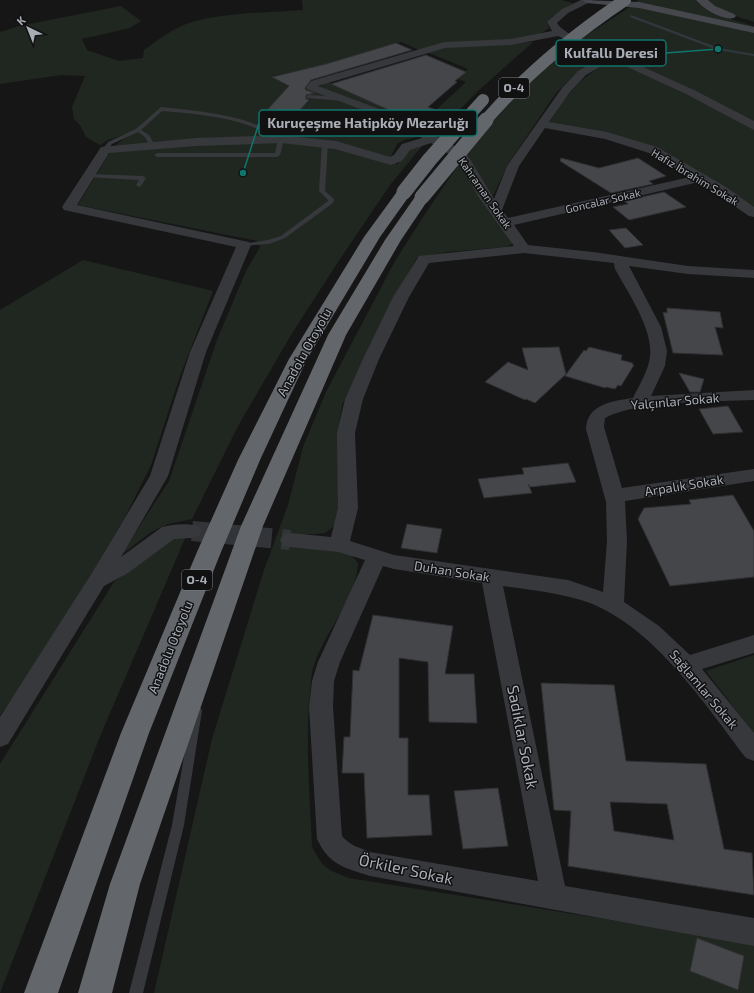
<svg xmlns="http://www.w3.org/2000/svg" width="754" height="993" font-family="'Exo 2',sans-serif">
<rect width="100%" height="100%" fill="#161617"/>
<path fill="#202720" d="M302 0H561L573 3 552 17 547 22 549 28 539 35 523 39 449 42 419 50 401 42 320 66 272 76 293 90 303 87 346 101 372 111 422 136 404 140 397 144 391 156 397 165C408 151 406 150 423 145L390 185 338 262 291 335 238 426 192 519 168 524 151 532 120 556 169 481 217 340 246 271 260 247 257 241 78 205 113 147 135 131 108 140 100 145 86 137 80 125 74 119 72 107 85 76 61 75 0 84V32L19 26 121 6 141 21 130 28 82 39 87 50 119 61 143 58 144 50C158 40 173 28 189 23 225 12 266 13 303 10Z
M639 0H695C711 15 734 20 754 26V28L635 2Z
M708 0H754V22C739 17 719 12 708 0Z
M633 5 754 32V123L581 39Z
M533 42 478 91 434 136 321 89 320 86 327 82 411 120 436 110 466 82 458 79 468 69 427 52 445 46Z
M576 42 605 56 576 73 556 93 508 164 492 198 465 154C499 114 534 75 576 42Z
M613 60 706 102 754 130V210L668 156 549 123C570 91 578 78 613 60Z
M461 161 515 243 505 247 447 252 417 258 392 301 342 405 338 431 339 516 333 527 325 533 292 536 351 555 358 563C357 598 325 631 314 665 311 673 311 683 310 692 305 743 310 796 312 847 324 869 326 869 349 878L729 939 751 945 754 946V993H154L212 739 264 570 288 505 303 447 326 392 395 261 427 211Z
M83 260 213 291 180 376 151 465 125 517 55 635 0 716V310Z
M186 536 101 734 0 993V764L114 582 171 538Z
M754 655V734L706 671Z"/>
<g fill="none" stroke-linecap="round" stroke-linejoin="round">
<path fill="#2f383c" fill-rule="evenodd" d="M631 15 719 48 754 54V56L717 50 630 17Z"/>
</g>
<path fill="#45464a" stroke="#303033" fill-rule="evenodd" d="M396 43 412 50 311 80 305 88 306 90 315 93 306 95V99L309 100 298 112 268 109 289 86 272 77 326 64Z
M426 55 466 72 455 81 457 82 428 107 436 110 411 120 331 84Z
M561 158 599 168 638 158 666 176 649 181 653 184 611 193 560 161Z
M664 192 686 207 629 220 613 207 628 204 624 201Z
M626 228 643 245 625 248 609 230Z
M667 308 720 312 723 328 715 327 723 355 673 353 663 312 667 313Z
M559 347 566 374 535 403 526 399 525 400 485 382 508 362 528 370 522 348Z
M589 347 622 355 621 360 633 363 632 364 634 365 621 386 618 385 615 389 606 387 605 388 565 376 584 350 586 351Z
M679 373 704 379 700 392H690Z
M728 406 743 432 713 434 699 409Z
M568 463 576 482 530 487 528 484 532 493 484 498 478 479 524 474 522 468Z
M733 495 754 531V577L670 586 638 519 644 508 691 504 689 500Z
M407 524 442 529 437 553 401 548Z
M373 615 453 626 445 674H474L477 723 429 722 428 662 399 658V738H408V795H429L432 835 367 838 364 773H342L344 737H350L353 670 359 671Z
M541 683 614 685 626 761 706 764 724 849 752 853 754 895 568 866 571 811 554 810ZM610 802 667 804 674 840 614 831Z
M498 788 508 846 463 849 454 791Z
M697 938 744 956 738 990 690 971Z"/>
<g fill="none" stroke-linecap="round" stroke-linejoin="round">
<path stroke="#333437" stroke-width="20" stroke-dasharray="20 10" stroke-linecap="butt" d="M192 531 290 540"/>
<path fill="#37383c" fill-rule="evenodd" d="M309 95 343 97 346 99 343 101 307 98V96Z
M161 107C188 110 260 115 276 139L271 140C256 118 188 113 162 111L141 130 149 135 155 145 154 146H150L145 137 138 132 112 144 107 151H103L102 150 108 142 136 129Z
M281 137 284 139 280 155 277 157H157L154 155 157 153H275L278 139Z
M325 141 328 143 325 191 334 199 333 203 285 238 269 244 242 246V244L268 240 281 236 328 201V200L319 191 322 143Z
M88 174 143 176 146 178 141 186 139 187 136 185 139 180 86 177 85 176Z
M197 706 201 708 202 711 184 825 143 993H129L172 825 192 711 193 708Z"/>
<path fill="#37383c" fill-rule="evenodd" d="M581 0H594L568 13 557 23 560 27 568 33 694 90 754 121V130L750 128 686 94 612 60 586 75 570 92 549 122 607 132 657 147 726 187 754 207V217L749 216 699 182 514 225 528 245 593 252 688 266 754 270V278L688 274 629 266 661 327 667 351 665 366 651 396 754 390V400C715 402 638 400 605 418L604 427 622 488 754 469V481L625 501 627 541 624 602 659 626 690 655 754 635V653L702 669 754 733V761L746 758C705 704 655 629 590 603 562 593 532 590 503 586L565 886 754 918V946L370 876C345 868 329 865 317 839L309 707 312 681 318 662 365 560 338 552 290 547 283 545 280 540 283 535 290 533 331 537 338 508 337 433 345 399 363 359 393 297 419 256 514 246 478 196 460 163 457 159 431 143 410 150 402 161 391 165 335 149 281 143 196 146 109 153 77 205 244 241 249 242 251 245 206 352 168 476 121 557 162 527C173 524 187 523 199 526L202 531 199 536 192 538 174 539 128 573 104 586 8 744 0 747V717L90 576 150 476 190 352 236 247 64 210 62 207 101 147 196 138 281 135 336 141 390 157 394 155 402 144 422 138 379 116 307 89 306 87 311 81 444 42 511 39 552 31 547 22 549 20 562 9ZM558 36 603 57 578 71 562 88 507 166 494 199 470 159 465 153 450 143 387 112 318 86 445 48 511 45ZM545 128 605 139 649 153 690 177 508 218 502 210 519 166ZM524 253 614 263 615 269C628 293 657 334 649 362 646 375 638 387 633 398 613 401 587 404 586 429L606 502 607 541 603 592 568 580 394 555 350 541 358 508 355 433 363 399 379 359 409 297 429 263ZM383 566 394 569 482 583 538 881 370 852C360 848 349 845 342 836L333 707 334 681 340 662Z"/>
<path fill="#45474c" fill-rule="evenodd" d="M582 0 639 2 754 27V33L639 8 587 3Z
M696 0H708L715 6 734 14 736 16 734 18C723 21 702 8 696 0Z"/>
<path fill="#63676c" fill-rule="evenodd" d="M404 187 409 189 412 192 380 237 307 359 260 460 221 552 149 733 58 993H24L121 733 197 552 238 460 289 359 364 237 399 189Z
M422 192 427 194 430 197 401 240 346 335 263 526 140 884 112 993H78L110 884 241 526 328 335 385 240 417 194Z"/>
<path stroke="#63676c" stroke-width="12" d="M464 121 483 100
M485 121C526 74 573 35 625 0"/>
<path stroke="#63676c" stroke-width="15" d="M404 192 430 159 465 120
M422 197 486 120"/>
</g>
<g text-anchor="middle" stroke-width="3" stroke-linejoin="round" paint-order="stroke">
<g font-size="11" fill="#a9aeb6" stroke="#111112">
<text transform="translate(695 177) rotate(31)" y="4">Hafız İbrahim Sokak</text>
<text transform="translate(485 193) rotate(55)" y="4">Kahraman Sokak</text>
<text transform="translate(603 201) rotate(-13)" y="4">Goncalar Sokak</text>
</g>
<g fill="#111112" stroke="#7b7f85" stroke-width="1">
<rect x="499" y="78" width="30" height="20" rx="3"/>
<rect x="182" y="570" width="30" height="20" rx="3"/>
</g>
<g font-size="12" font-weight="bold" fill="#a9aeb6">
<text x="514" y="92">O-4</text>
<text x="197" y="584">O-4</text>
</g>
<g font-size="13" fill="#a9aeb6" stroke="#111112">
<text transform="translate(304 352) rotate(-61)" y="5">Anadolu Otoyolu</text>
<text transform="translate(675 401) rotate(-5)" y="5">Yalçınlar Sokak</text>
<text transform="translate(684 485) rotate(-9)" y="5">Arpalık Sokak</text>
<text transform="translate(452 571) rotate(9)" y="5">Duhan Sokak</text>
<text transform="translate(170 647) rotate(-68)" y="5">Anadolu Otoyolu</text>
<text transform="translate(704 689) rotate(50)" y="5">Sağlamlar Sokak</text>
</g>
<g font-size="16" fill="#a9aeb6" stroke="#111112">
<text transform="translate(523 737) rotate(79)" y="6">Sadıklar Sokak</text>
<text transform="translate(406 869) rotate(12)" y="6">Örkiler Sokak</text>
</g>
</g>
<path fill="none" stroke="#0f766e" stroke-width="1.5" d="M718 49L666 53M243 173L259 123"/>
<g fill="#0f766e" stroke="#111112" stroke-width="1.5">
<circle cx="718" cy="49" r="4"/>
<circle cx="243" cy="173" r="4"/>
</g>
<g fill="#111112" stroke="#0f766e" stroke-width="1.5">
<rect x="556" y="40" width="110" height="26" rx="4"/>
<rect x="259" y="110" width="218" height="26" rx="4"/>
</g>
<g font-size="14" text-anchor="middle" font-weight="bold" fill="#a9aeb6">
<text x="611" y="58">Kulfallı Deresi</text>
<text x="368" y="128">Kuruçeşme Hatipköy Mezarlığı</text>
</g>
<g transform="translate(28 28) rotate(317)" stroke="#111112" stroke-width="3" paint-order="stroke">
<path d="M0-3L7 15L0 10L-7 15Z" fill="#a9aeb6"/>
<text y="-6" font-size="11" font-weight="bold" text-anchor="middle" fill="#a9aeb6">K</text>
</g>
</svg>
